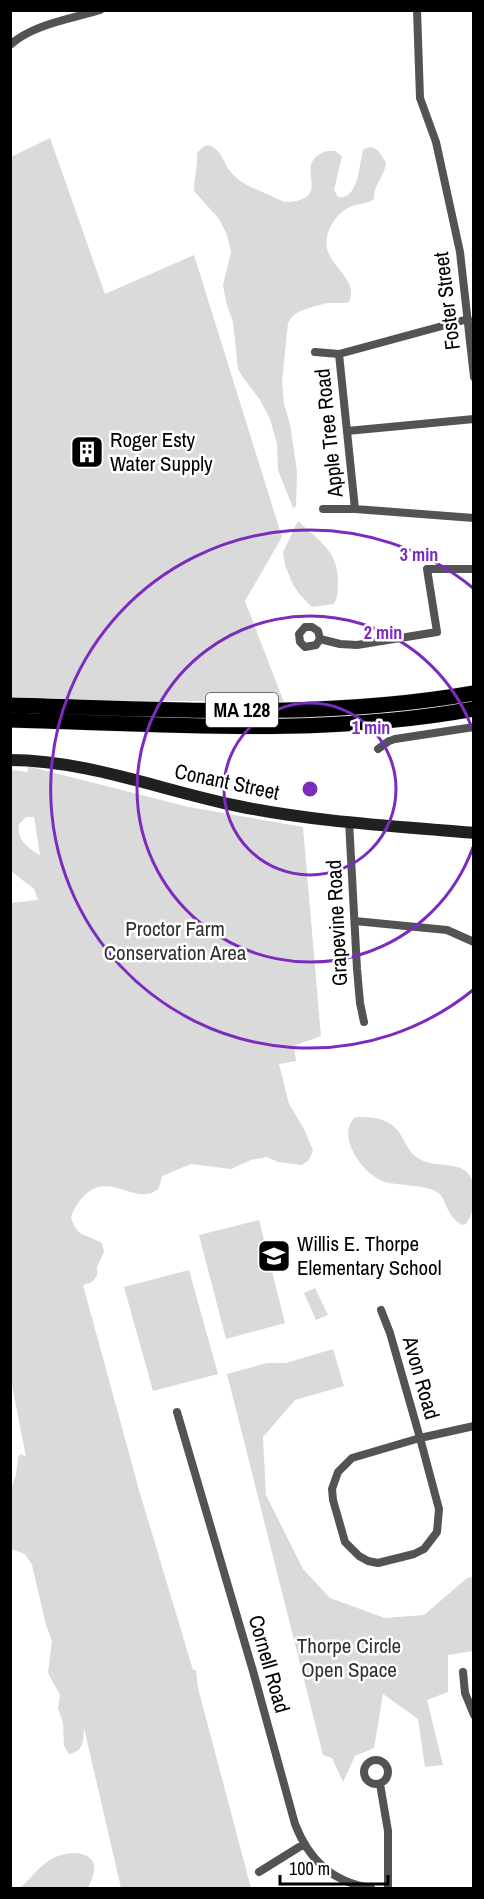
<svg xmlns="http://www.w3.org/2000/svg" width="484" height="1899" font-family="'Archivo Narrow',sans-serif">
<rect width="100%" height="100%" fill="#fff"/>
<path fill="#dadada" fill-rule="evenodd" d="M50 138 105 294 194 255 282 537 245 601 285 705 198 701H11V157Z
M207 145C221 148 223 161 230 171 241 185 255 188 269 195 276 198 283 203 290 202 331 197 297 171 318 155 324 151 329 150 335 151L342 156 334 190 338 197C359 200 359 164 363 150 375 142 381 154 386 163 384 178 374 183 374 199 366 205 356 203 348 208 335 215 324 233 327 248 331 268 359 280 349 302 343 304 337 302 330 303 324 303 297 311 294 315 292 316 290 320 288 323L282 382 284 404 290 424 297 471 296 506 293 508 278 470 277 444 270 419 260 400 242 376 238 369 233 322 226 302 223 285 231 252 227 235 219 219 194 191C194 178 198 166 197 153L203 147Z
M298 521C319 541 338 551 338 581 338 589 338 598 334 604L312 607 300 595 293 585 285 565 283 552Z
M27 766 189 807 303 827 321 1036 294 1046 296 1061 279 1064 289 1104 303 1127 313 1150 309 1160 302 1165 278 1162 267 1157 251 1160 231 1169 191 1164 162 1176 159 1188C138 1208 112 1172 87 1193 80 1199 74 1208 71 1217 77 1238 86 1234 102 1243L104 1252 97 1267V1276L92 1282 83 1285 139 1490 193 1670H196L198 1688 251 1888H121L84 1728C83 1740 85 1751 69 1754L64 1746 63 1723 58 1708 60 1695 48 1673 52 1641 46 1625 32 1565 25 1554 11 1549V1488L16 1475 18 1457 21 1454 26 1457 10 1375V903L38 900 34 889 11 871V770L28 772ZM26 817H34L40 855C27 848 16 839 19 824Z
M359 1117C378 1117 393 1120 402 1137 405 1143 410 1152 415 1156 437 1174 474 1152 474 1194 474 1206 473 1214 466 1224L462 1225C444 1214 448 1200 437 1192 427 1186 417 1187 406 1185 400 1184 394 1184 388 1183 370 1178 355 1160 350 1144 347 1134 347 1127 354 1118Z
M259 1220 285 1323 226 1339 199 1235Z
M189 1270 218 1374 153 1391 124 1287Z
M315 1288 328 1315 316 1320 304 1293Z
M333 1349 344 1386 295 1400 263 1437 266 1495 303 1569 330 1598 385 1618 424 1615 467 1578 474 1577 473 1651 448 1655V1692L427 1700 443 1765 425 1767 418 1719 383 1694 374 1748 355 1756 343 1782 332 1758 323 1755 227 1374 267 1363H286Z
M76 1853C100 1856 96 1871 88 1888H20C40 1870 46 1854 76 1853Z"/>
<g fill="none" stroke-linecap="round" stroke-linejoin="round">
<g stroke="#dbdbdb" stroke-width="16">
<path id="highway" d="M10 705C164 709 321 720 474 693
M10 720C164 724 322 737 474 709"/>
</g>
<path stroke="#535353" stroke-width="8" d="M417 10 420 98 436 142 460 252 474 377
M10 45C33 24 71 19 100 10
M315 352 339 354 468 319
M339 354 355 509
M347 431 474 419
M323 509H355L474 518
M320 639 316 645 305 647 300 642 299 634 305 627H312L318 631 320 639 340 644 357 645 437 632 427 569H474
M378 749 389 741 395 739 474 727
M349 821 357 969 360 1003 364 1022
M355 921 447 930 474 942
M381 1310 390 1333 420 1438 474 1426
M177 1412 253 1671 295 1824C309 1860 332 1882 371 1888
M420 1438 439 1509 437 1532 424 1549 414 1554 378 1563 368 1561 359 1556 345 1542 333 1500 332 1489 338 1472 352 1458Z
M463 1672 465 1693 474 1715
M364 1772a12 12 0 1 1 24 0a12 12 0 1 1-24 0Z
M380 1784 388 1831V1888
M259 1872 304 1844"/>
<path stroke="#202020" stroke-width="12" d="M10 760C86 760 164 791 238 806 315 822 395 826 474 833"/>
<use href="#highway" stroke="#000" stroke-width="15"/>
</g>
<g fill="none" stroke="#7b2cbf" stroke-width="3">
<circle cx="310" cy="789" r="86"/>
<path d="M473 847A173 173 0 1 1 473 731"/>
<path d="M473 990A259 259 0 1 1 473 588"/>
</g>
<defs>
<g id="building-square" transform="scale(1.725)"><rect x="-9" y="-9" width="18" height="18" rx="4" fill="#000" stroke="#fff"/><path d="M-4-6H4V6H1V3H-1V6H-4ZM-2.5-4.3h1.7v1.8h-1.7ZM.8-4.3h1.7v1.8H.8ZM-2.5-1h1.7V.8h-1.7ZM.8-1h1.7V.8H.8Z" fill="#fff"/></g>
<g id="school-square" transform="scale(1.725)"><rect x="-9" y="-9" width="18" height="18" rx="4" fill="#000" stroke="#fff"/><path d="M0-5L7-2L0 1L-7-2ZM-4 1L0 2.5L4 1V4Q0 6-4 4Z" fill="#fff"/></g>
</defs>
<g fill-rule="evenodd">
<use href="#building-square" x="87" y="452"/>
<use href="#school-square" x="274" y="1256"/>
</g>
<g text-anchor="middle" stroke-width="5" stroke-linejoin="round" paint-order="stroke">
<rect fill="#fff" stroke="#4c4c4c" stroke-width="1.5" x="206" y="693" width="72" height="34" rx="4.5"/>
<g font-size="20" font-weight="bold" fill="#000">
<text x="242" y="717">MA 128</text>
</g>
<g font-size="21" fill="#000" stroke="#fff">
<text transform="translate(447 301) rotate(-97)" y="7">Foster Street</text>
<text transform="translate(329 433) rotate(-96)" y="7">Apple Tree Road</text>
<text transform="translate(227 782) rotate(12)" y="7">Conant Street</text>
<text transform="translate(337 923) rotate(-93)" y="7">Grapevine Road</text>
<text transform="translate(421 1378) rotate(74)" y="7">Avon Road</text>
<text transform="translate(269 1664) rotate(74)" y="7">Cornell Road</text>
</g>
<g font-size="21" fill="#000" stroke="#fff" text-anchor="start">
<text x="110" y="447">Roger Esty<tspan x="110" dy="24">Water Supply</tspan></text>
<text x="297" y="1251">Willis E. Thorpe<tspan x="297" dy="24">Elementary School</tspan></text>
</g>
<g font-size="21" fill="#313131" stroke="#fff">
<text x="175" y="936">Proctor Farm<tspan x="175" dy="24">Conservation Area</tspan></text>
<text x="349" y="1653">Thorpe Circle<tspan x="349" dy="24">Open Space</tspan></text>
</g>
</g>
<circle cx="310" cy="789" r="9" fill="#7b2cbf" stroke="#fff" stroke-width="3"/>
<g font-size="18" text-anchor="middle" font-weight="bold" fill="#7b2cbf" stroke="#fff" stroke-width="5" stroke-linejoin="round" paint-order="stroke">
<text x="419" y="561">3 min</text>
<text x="383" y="639">2 min</text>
<text x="371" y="734">1 min</text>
</g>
<rect width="484" height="1899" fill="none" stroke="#000000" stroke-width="24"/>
<path d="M280 1875v9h108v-9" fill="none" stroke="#000000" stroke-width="3"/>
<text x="289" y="1875" font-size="18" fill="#000000" stroke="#ffffff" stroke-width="4.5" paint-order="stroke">100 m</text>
</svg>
